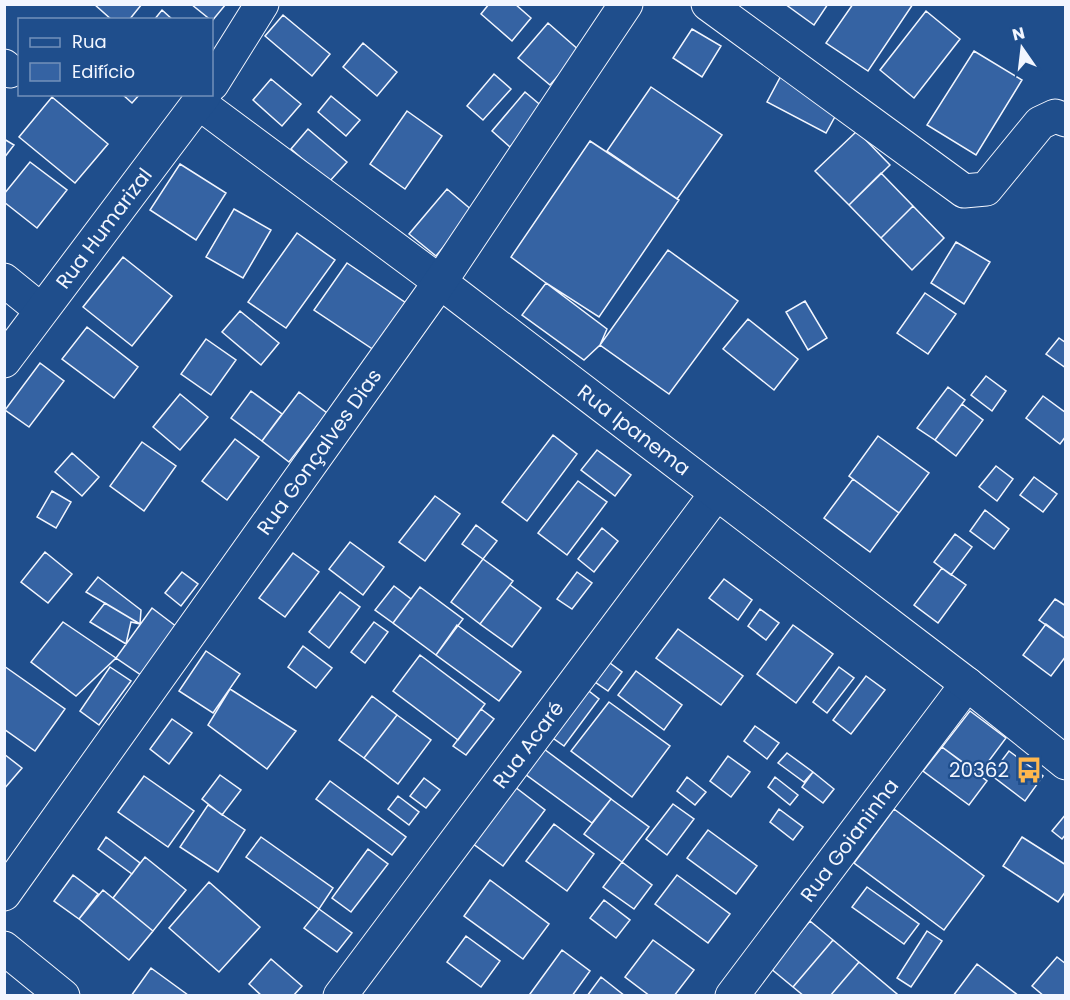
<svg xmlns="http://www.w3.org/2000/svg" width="1070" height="1000" font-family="Poppins,sans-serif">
<rect width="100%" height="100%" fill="#1f4e8c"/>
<path fill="#3563a3" stroke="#f2f6ff" stroke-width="1.5" d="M94 4H142L129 20H112Z
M191 4H226L212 21Z
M489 4H515L531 18 512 41 481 14Z
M785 4H828L814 25Z
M853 4H913L868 71 826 43Z
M162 10 173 20H154Z
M926 11 960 39 914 98 880 70Z
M283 15 330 54 312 76 265 36Z
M548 23 580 51 550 85 518 58Z
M692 29 721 46 702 77 673 58Z
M363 43 397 72 377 96 343 67Z
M974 51 1022 80 976 155 927 125Z
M783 72 843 102 826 133 767 102Z
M494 74 511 89 483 120 467 106Z
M271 79 301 104 282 126 253 100Z
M651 87 722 135 677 199 607 151Z
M525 92 544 108 510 147 492 131Z
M122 94H140L132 103Z
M331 96 360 120 346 136 318 112Z
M52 97 108 144 75 183 19 137Z
M407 111 442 136 405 189 370 164Z
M308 129 347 162 329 182 291 149Z
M857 131 890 165 849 205 815 171Z
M4 139 14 145 4 158Z
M590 141 679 200 599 317 546 283 511 257Z
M30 162 67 190 37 228 4 202V194Z
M180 164 226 193 196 240 150 210Z
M881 173 913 206 881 238 849 205Z
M447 189 473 211 436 256 409 234Z
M913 206 944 238 912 270 881 238Z
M234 209 271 230 243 278 206 257Z
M297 233 335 260 286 328 248 302Z
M956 242 990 262 964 304 931 283Z
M668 250 738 301 669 394 600 345Z
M123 257 172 296 132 346 83 307Z
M347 263 409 305 377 352 314 310Z
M546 283 607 329 600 345 584 360 522 315Z
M925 293 956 314 928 354 897 333Z
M805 301 827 338 808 350 786 312Z
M240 311 279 343 261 365 222 332Z
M748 319 798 359 774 390 723 349Z
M87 327 138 367 114 398 62 359Z
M1059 338 1066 343V368L1046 354Z
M206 339 236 360 211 395 181 374Z
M40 363 64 381 29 427 5 410Z
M986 376 1006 391 992 411 971 395Z
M948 387 965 400 935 440 917 428Z
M251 391 282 414 262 441 231 418Z
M299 392 327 413 289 462 262 441Z
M180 394 208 417 180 450 153 427Z
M1043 396 1066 413V436L1060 444 1026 418Z
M962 404 983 420 956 456 935 440Z
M553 435 577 454 527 521 502 502Z
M878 436 929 473 899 513 849 476Z
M235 439 259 457 227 500 202 481Z
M142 442 176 466 144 511 110 486Z
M597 450 631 475 615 496 581 470Z
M72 453 99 477 82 496 55 472Z
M996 466 1013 479 997 501 979 487Z
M1034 477 1057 494 1043 512 1020 495Z
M853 479 899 513 870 552 824 518Z
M578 481 607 502 567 555 538 533Z
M52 491 71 502 56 528 37 517Z
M435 496 460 514 425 561 399 542Z
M985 510 1009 529 994 549 970 531Z
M476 525 497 541 483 559 462 544Z
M602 528 618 541 594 572 578 559Z
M955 534 972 547 951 575 934 562Z
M350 542 384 567 363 595 329 569Z
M45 552 72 574 48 603 21 582Z
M293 553 319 572 285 617 259 598Z
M483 559 513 581 480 624 451 602Z
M942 568 966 585 938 623 914 605Z
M182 572 198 584 181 606 165 593Z
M577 572 592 583 572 609 557 599Z
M98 577 141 610 140 624 86 592Z
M724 579 752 600 738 620 709 598Z
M510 585 541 608 512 647 480 624Z
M394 586 411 599 393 623 375 610Z
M420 587 463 619 436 655 393 623Z
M340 592 360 607 329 648 309 632Z
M1055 599 1066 606V639L1039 620Z
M105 603 140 624 131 622 126 644 90 622Z
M152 608 181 630 141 675 116 658Z
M760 609 779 623 766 640 748 626Z
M63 622 116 658 76 696 31 662Z
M374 622 388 632 365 663 351 652Z
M1046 624 1066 639V656L1051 676 1023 655Z
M457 625 521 672 499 701 436 655Z
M793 625 833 654 796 703 757 674Z
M678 629 743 676 721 705 656 658Z
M303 646 332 668 316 688 288 667Z
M206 651 240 674 213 713 179 691Z
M420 655 485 704 458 740 393 691Z
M610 663 622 672 608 691 595 682Z
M4 666 65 709 35 751 4 729Z
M110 667 131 681 99 725 80 711Z
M839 667 854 678 827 713 813 702Z
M636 671 682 705 664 730 618 695Z
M866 676 885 690 851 734 833 720Z
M585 688 599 699 564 746 550 736Z
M230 689 296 731 267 769 208 725Z
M372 696 397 715 364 758 339 740Z
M609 702 670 746 632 797 571 751Z
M481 709 494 719 466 755 453 746Z
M970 711 1006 738 979 774 942 747Z
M397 715 431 740 398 784 364 758Z
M172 719 192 733 169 764 150 749Z
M755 726 779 743 767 759 744 741Z
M942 747 987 781 969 805 923 771Z
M544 749 611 799 592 823 525 774Z
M1009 751 1043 776 1025 801 991 775Z
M787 753 813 772 804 782 778 763Z
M4 754 22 768 4 789Z
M728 756 750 772 731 797 710 781Z
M813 772 834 789 823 803 802 787Z
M220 775 241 790 222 815 202 799Z
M144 776 194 811 168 847 118 812Z
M687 777 706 792 695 805 677 791Z
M775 777 798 795 790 805 768 787Z
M424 778 440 790 426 808 410 796Z
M330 781 406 837 392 855 316 799Z
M515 787 545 810 503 866 472 843Z
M398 796 419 812 409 825 388 809Z
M611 799 649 827 622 862 584 834Z
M673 804 694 819 667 855 646 839Z
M208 805 245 830 218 872 180 847Z
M779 809 803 827 793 840 770 822Z
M894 809 984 876 944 930 854 863Z
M1066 814V834L1062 839 1052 831Z
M554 824 594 854 567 891 526 861Z
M708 830 757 866 736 894 687 858Z
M106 837 140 863 132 874 98 849Z
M261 837 333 888 319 909 246 857Z
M1022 837 1066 865V891L1058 902 1003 866Z
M368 849 388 864 351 912 332 898Z
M145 857 186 890 153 931 113 898Z
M622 862 652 885 634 909 603 887Z
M73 875 98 894 79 919 54 901Z
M677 875 730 914 708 943 655 904Z
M490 880 549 924 523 959 464 916Z
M209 882 260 927 219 972 169 928Z
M867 887 919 924 904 944 852 907Z
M103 890 153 931 129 960 79 919Z
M604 900 630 920 616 938 590 918Z
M319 909 352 933 337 952 304 928Z
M810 921 833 940 793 987 770 968Z
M927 931 942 941 911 987 897 978Z
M466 936 500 961 481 987 447 962Z
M653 940 694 970 674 996H650L625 977Z
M833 940 859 962 830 996H804L793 987Z
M562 950 590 971 572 996H532L530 994Z
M1057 957 1066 964V996H1044L1032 986Z
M271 959 302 986 293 996H262L249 984Z
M859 962 897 994 896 996H830Z
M977 964 1019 996H953Z
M151 968 188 995 131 996Z
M601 977 625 996H587Z"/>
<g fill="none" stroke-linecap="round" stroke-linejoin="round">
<g stroke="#f2f6ff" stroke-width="35">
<g id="street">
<path d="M708 4 964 191 986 189 1040 123 1055 116 1066 120"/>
<path d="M4 66 10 71"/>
<path d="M212 84 262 4"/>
<path d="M199 103 440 282"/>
<path d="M4 280 41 310"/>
<path id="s1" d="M4 361 205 94"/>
<path id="s2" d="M340 996 716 494"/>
<path id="s3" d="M732 996 967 684"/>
</g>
</g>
<g stroke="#f2f6ff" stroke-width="35">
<g id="secondary">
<path id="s4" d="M440 282 967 684 1066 763"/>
<path id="s5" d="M4 894 440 282 626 4"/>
<path d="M4 948 63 996"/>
</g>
</g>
<use href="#street" stroke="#1f4e8c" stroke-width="33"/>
<use href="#secondary" stroke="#1f4e8c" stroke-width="33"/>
</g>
<defs>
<g id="bus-bare" transform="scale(2.07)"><path d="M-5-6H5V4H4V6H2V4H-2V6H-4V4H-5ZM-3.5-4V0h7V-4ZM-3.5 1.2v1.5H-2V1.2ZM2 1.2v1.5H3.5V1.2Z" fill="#ffb74d" stroke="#1f4e8c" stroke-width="2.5" paint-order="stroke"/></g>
</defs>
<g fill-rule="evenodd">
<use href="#bus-bare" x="1029" y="770"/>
</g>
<g text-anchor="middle" stroke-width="4.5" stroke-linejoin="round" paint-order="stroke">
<g font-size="20" fill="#f2f6ff" stroke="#1f4e8c">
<text dy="7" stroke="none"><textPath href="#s1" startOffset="166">Rua Humarizal</textPath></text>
<text dy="7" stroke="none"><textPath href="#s4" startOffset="244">Rua Ipanema</textPath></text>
<text dy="7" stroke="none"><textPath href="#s5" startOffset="543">Rua Gonçalves Dias</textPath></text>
<text dy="7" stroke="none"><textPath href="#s2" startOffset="314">Rua Acaré</textPath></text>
<text dy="7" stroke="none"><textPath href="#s3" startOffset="195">Rua Goianinha</textPath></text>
</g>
<g font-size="20" fill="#f2f6ff" stroke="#1f4e8c" text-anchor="end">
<text x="1009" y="777">20362</text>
</g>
</g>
<rect width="1070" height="1000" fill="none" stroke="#f2f6ff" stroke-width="12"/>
<rect x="18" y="18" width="195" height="78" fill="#1f4e8c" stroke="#7391ba" stroke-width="1.5"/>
<rect x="30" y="38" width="30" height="9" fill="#1f4e8c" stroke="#7391ba" stroke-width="1.5"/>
<text x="72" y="48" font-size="18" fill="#f2f6ff">Rua</text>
<rect x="30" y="63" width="30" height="18" fill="#3563a3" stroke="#7391ba" stroke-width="1.5"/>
<text x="72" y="78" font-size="18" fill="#f2f6ff">Edifício</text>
<g transform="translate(1022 48) rotate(346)" stroke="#1f4e8c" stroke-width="4.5" paint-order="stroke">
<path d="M0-4.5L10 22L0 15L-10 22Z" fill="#f2f6ff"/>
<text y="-9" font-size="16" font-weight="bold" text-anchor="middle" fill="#f2f6ff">N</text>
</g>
</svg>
